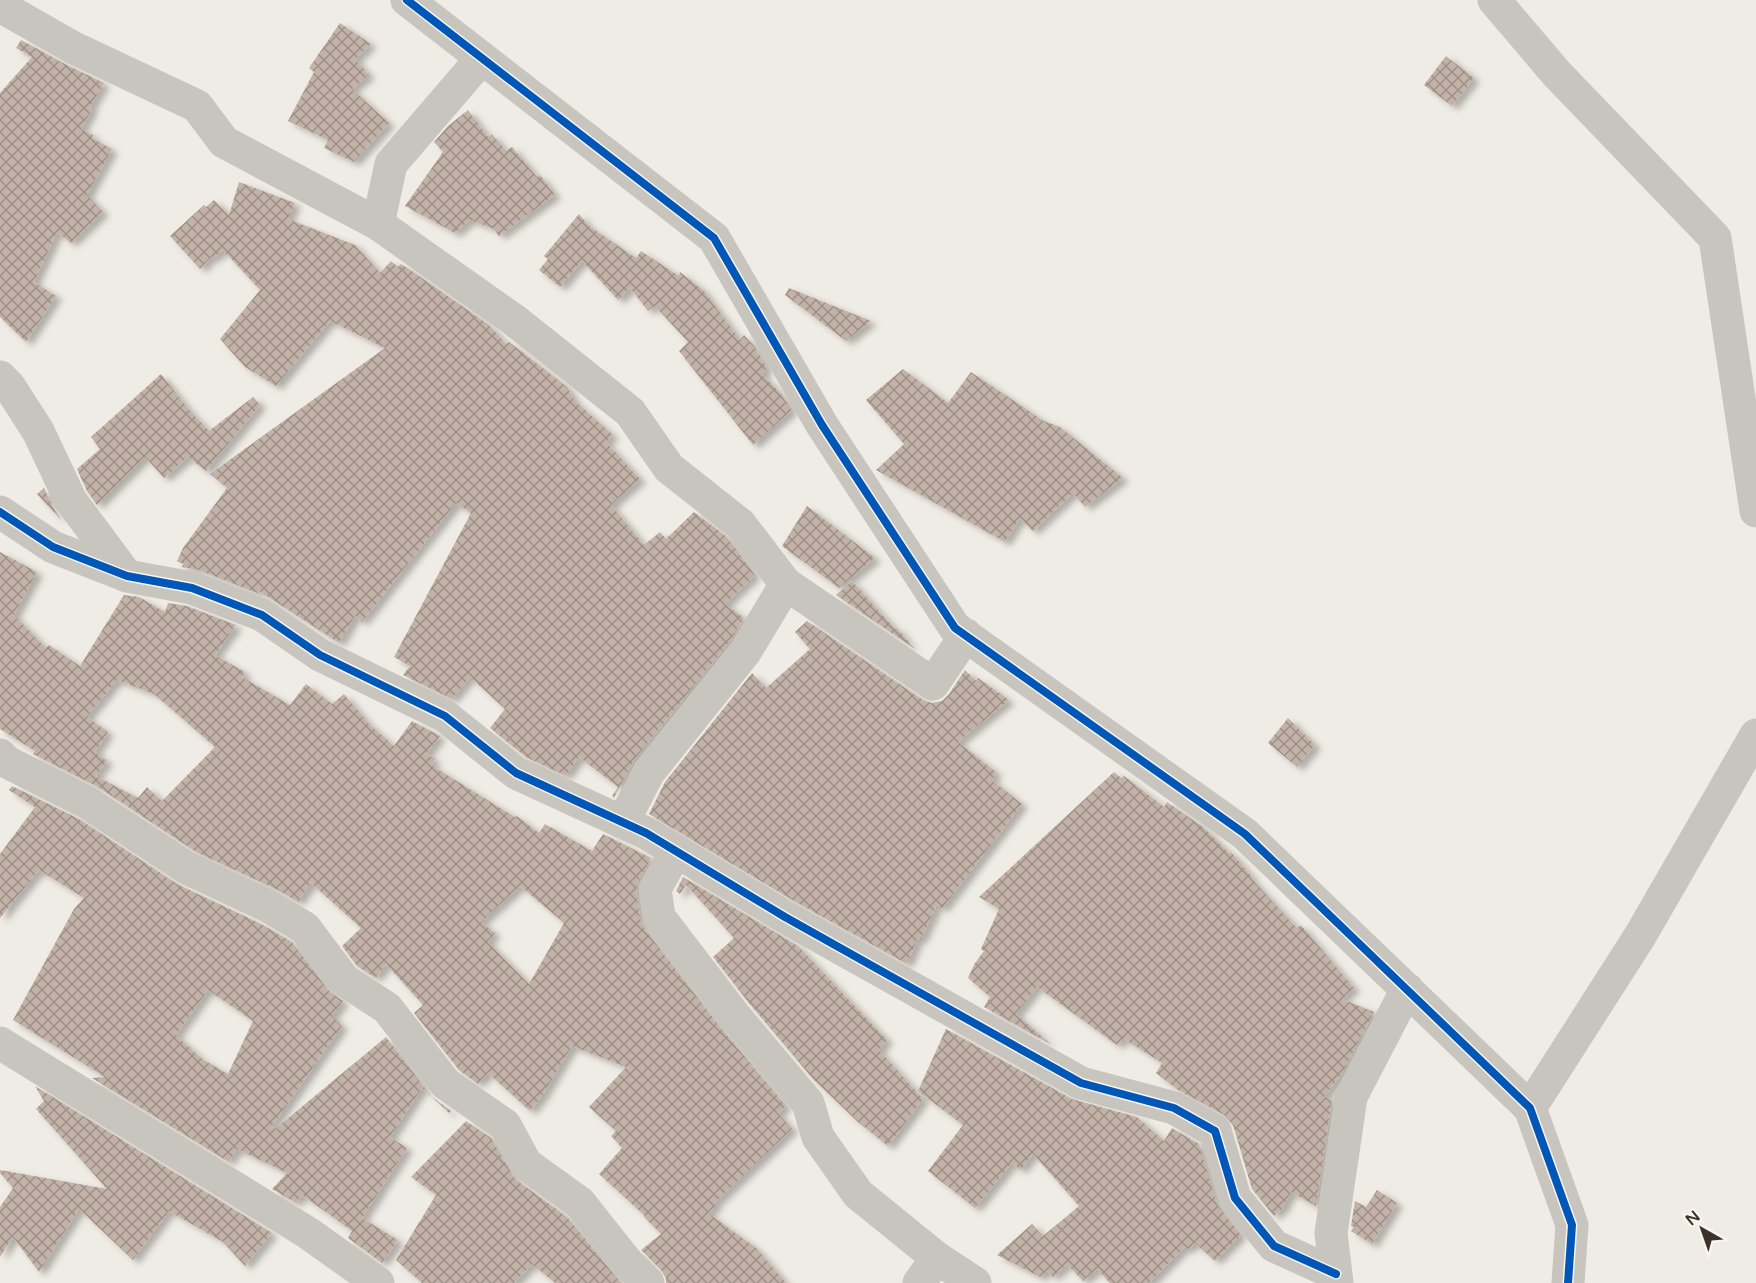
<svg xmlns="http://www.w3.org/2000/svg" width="1756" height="1283" font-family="'Varela Round',sans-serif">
<defs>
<pattern id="building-cross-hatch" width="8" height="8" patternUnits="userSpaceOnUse" patternTransform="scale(1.5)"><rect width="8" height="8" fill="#c2b2a7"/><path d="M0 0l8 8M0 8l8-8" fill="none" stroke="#9f9188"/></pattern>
<filter id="shadow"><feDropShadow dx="6" dy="4" stdDeviation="3" flood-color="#0004"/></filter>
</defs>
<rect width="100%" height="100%" fill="#efece5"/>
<path fill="url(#building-cross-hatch)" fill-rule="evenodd" filter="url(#shadow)" d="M340 23 371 44 355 59 369 75 352 89 389 123 354 162 324 148 328 140 288 121 314 72 309 68Z
M21 40 65 64 104 83 90 107 92 109 81 129 93 135 92 138 112 149 87 195 103 212 71 243 57 232 34 282 56 296 26 342 0 317V93L32 57 16 48Z
M1446 56 1474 78 1452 106 1424 85Z
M468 110 488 137 492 134 506 151 512 147 537 177 540 175 555 195 499 236 494 229 470 220 455 233 405 206 443 152 434 142 448 126Z
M239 182 295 203 288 219 355 245 380 273 391 261 398 267 401 264 409 269 489 325 506 344 509 342 567 387 575 401 613 435 606 442 640 479 611 505 644 545 660 532 666 539 694 512 727 537 755 575 725 604 744 618 730 641 634 760 614 798 612 796 618 787 579 757 566 776 526 757 490 728 505 709 470 677 452 699 403 675 410 666 394 657 471 513 456 503 362 622 355 616 339 643 259 591 257 593 199 570 182 567 183 564 177 561 183 548 227 488 210 474 385 348 330 321 276 386 245 367 220 339 260 290 223 250 213 259 211 257 200 269 170 236 204 205 206 207 214 200 229 215Z
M579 214 589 226 636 258 641 251 679 276 680 272 704 291 740 340 744 335 755 347 767 368 762 374 780 393 792 410 753 445 679 351 688 342 655 306 648 311 630 288 618 300 582 261 560 287 539 270 548 259 544 256Z
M789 288 871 321 846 341 785 295Z
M903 369 948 403 971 372 1044 421 1060 427 1123 478 1085 507 1073 493 1033 531 1020 518 1005 542 876 470 904 444 866 400Z
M161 374 190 411 209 431 253 397 260 405 206 471 188 457 164 478 145 457 97 505 87 491 77 469 100 449 91 437Z
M44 488 54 509 63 522 37 494Z
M807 506 875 558 839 588 782 546Z
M0 552 37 572 14 615 46 648 49 645 80 666 124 595 139 597 165 612 168 603 187 606 236 625 215 655 245 672 242 677 290 705 306 684 332 704 344 694 369 724 394 746 412 721 440 736 426 754 435 759 431 765 515 817 517 816 539 833 545 824 592 851 603 834 651 858 639 880 636 891 640 918 644 928 720 1027 786 1106 778 1113 792 1129 714 1204 716 1206 708 1213 756 1248 786 1283H666V1278L661 1270 641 1250 661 1234 644 1217 645 1216 599 1174 622 1148 611 1136 616 1131 589 1107 626 1067 572 1046 542 1096 530 1111 488 1073 478 1084 459 1070 414 1013 423 1005 386 964 376 978 357 966 342 946 361 928 311 883 298 902 278 890 196 852 98 787 33 754 35 751 0 729ZM117 680 154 694 215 747 162 801 147 787 138 798 96 776 107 761 95 752 108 732 87 717ZM520 886 564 923 529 984 488 942 495 933 481 922Z
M852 581 895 629 897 628 915 649 836 595Z
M807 621 923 700 932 703 942 701 949 694 965 670 976 681 978 678 1009 700 958 742 996 772 992 780 1022 804 942 909 937 904 921 940 918 938 907 964 794 901 649 814 665 782 752 673 766 688 810 649 795 632Z
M1288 718 1315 745 1297 767 1268 743Z
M1114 772 1121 778 1124 776 1164 807 1167 802 1203 827 1229 853 1231 852 1252 877 1251 878 1297 928 1301 925 1354 988 1342 999 1374 1012 1343 1072 1324 1097 1332 1099 1316 1206 1291 1192 1282 1209 1274 1216 1252 1189 1233 1125 1224 1115 1178 1090 1156 1073 1162 1063 1124 1039 1117 1045 1037 987 1016 1014 1052 1045 984 1007 990 997 968 978 975 963 984 951 981 949 999 909 979 897Z
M12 786 79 819 177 884 261 924 292 942 329 991 343 1001 332 1016 342 1026 272 1126 275 1129 386 1037 431 1096 451 1111 449 1113 422 1088 390 1137 407 1148 362 1218 398 1240 382 1263 348 1238 352 1231 302 1195 296 1203 272 1189 287 1173 237 1149 229 1162 92 1078 105 1077 13 1020 74 909 84 898 39 870 0 918V854L35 807 9 790ZM208 990 253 1021 228 1074 202 1059 176 1035Z
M683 877 798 946 887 1040 879 1050 923 1099 888 1146 858 1122 813 1079 749 1003 713 957 734 938 686 885 680 894 676 891Z
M946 1029 1072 1099 1137 1117 1164 1141 1172 1128 1199 1144 1217 1204 1241 1235 1215 1261 1195 1243 1187 1250 1185 1247 1149 1283H1110L1097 1269 1083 1281 1067 1264 1053 1277 1047 1271 1040 1277 997 1255 1032 1224 1043 1236 1079 1206 1033 1154 1021 1170 1012 1163 975 1208 928 1171 963 1125 918 1091Z
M35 1086 272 1233 245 1266 223 1242 169 1211 133 1260 79 1209 39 1272 13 1237 0 1257V1207L13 1188 0 1173V1170L107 1189 36 1109 44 1101Z
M466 1121 491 1138 515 1179 567 1217 621 1283H555L532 1264 514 1283H422L396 1260 436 1195 411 1177Z
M1377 1190 1397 1203 1372 1244 1351 1231 1354 1227 1351 1226 1355 1201 1366 1207Z"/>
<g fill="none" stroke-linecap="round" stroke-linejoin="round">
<path stroke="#c8c4be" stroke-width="33" d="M407 0 714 238 822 425 955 628 1245 834 1530 1108 1572 1225 1568 1283
M1494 0 1557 74 1715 238 1756 511
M0 6 74 48 197 106 224 142 378 224 514 320 630 412 669 468 740 524 786 584 933 684 966 635
M378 224 391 164 482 58
M0 377 9 386 38 431 71 501 127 576
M0 512 53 547 127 576 192 588 262 615 320 655 445 716 516 773 646 833 785 917 1081 1083 1174 1108 1215 1131 1235 1198 1274 1246 1336 1274
M0 755 7 762 88 803 187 868 270 907 305 928 344 980 387 1008 446 1084 505 1125 526 1164 580 1203 626 1261 648 1283
M623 822 649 772 745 652 786 584
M676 851 655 889 659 917 734 1015 808 1103 818 1137 858 1194 937 1258 975 1283
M0 1043 308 1233 378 1283
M1530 1108 1640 936 1756 735
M919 1283 937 1258
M1337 1283 1331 1233 1351 1097 1407 989"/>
<g stroke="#faf6ee" stroke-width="11">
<path id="cycleway" d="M407 0 714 238 822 425 955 628 1245 834 1530 1108 1572 1225 1568 1283
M0 512 53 547 127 576 192 588 262 615 320 655 445 716 516 773 646 833 785 917 1081 1083 1174 1108 1215 1131 1235 1198 1274 1246 1336 1274"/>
</g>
<use href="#cycleway" stroke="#0057b8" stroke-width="8"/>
</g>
<g transform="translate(1702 1229) rotate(320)" stroke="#faf6ee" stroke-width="4.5" paint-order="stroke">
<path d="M0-4.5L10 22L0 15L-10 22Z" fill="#3a322b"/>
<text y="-9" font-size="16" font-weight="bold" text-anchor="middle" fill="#3a322b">N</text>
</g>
</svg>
